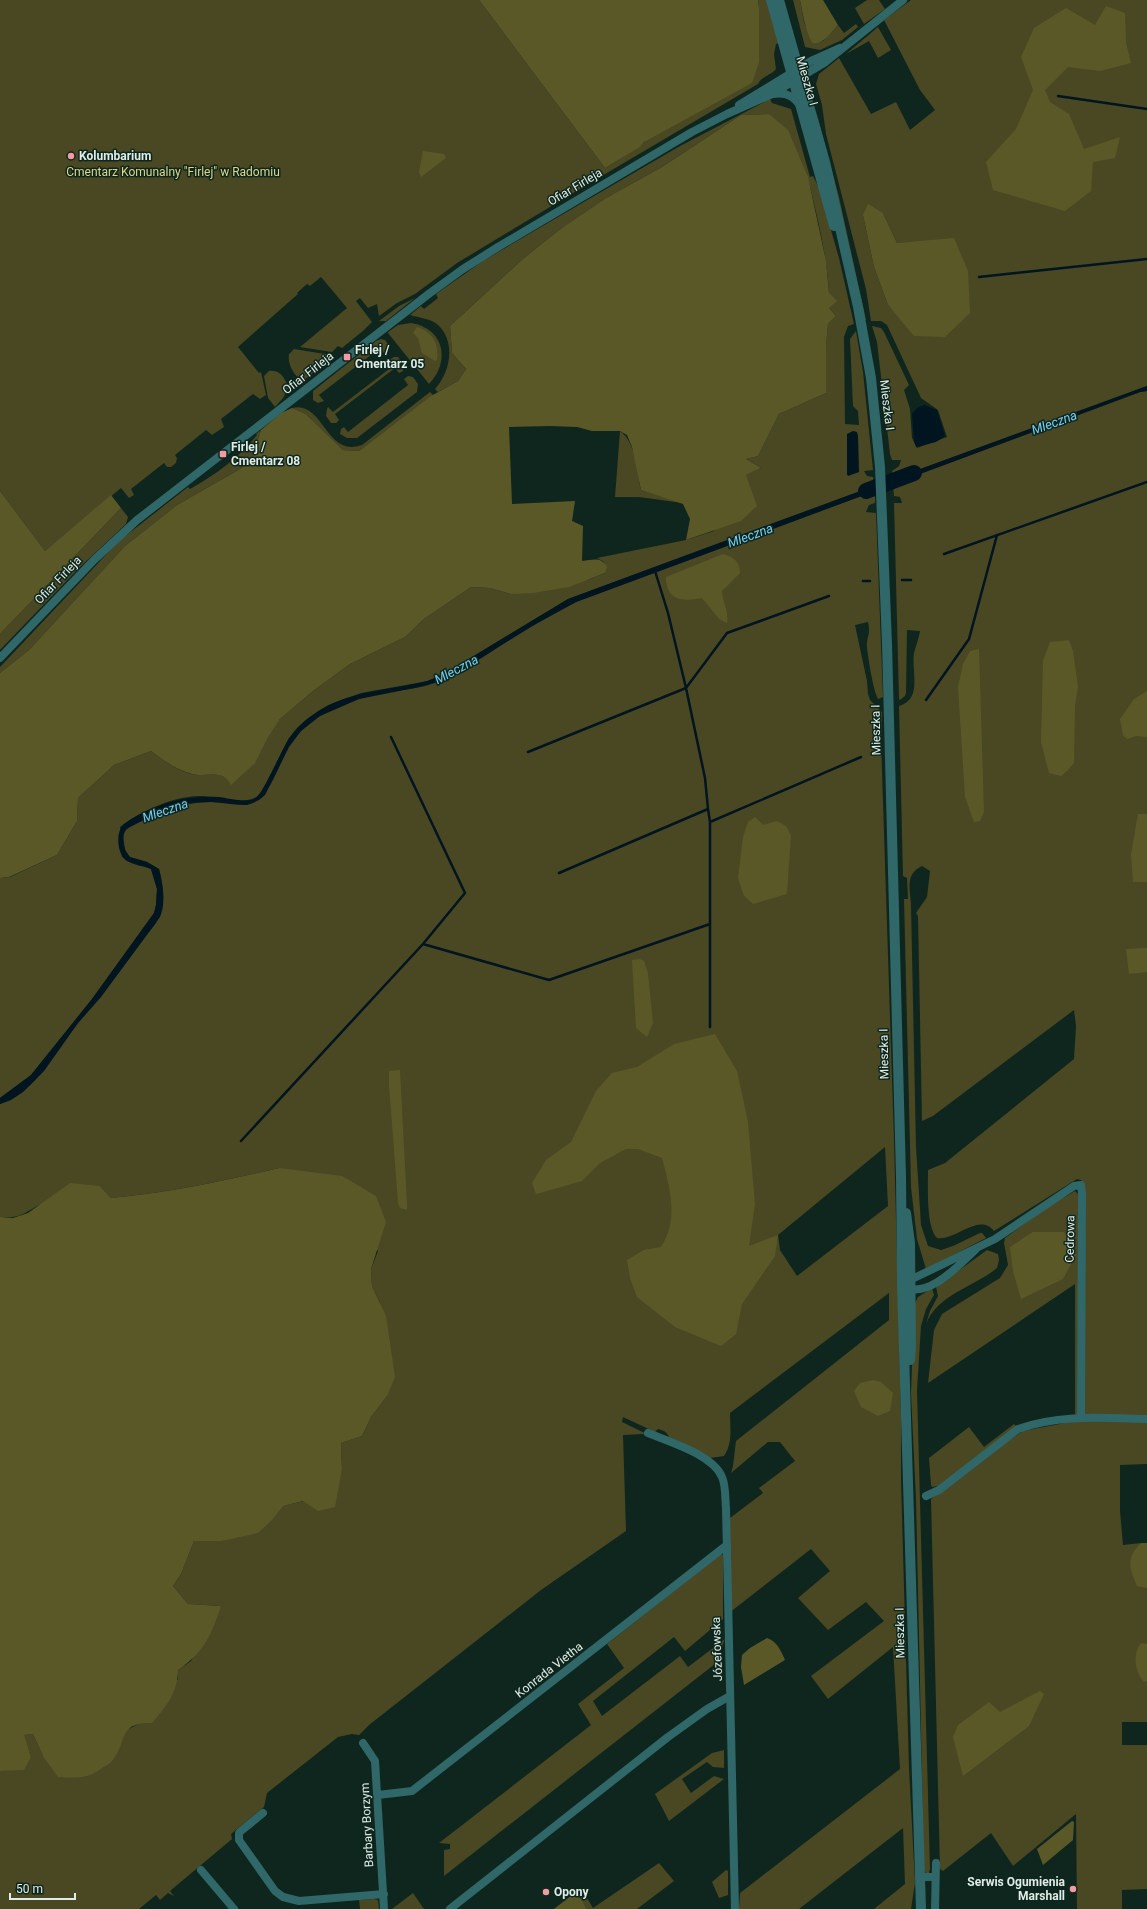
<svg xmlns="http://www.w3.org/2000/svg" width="1147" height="1909" font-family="Roboto,sans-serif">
<rect width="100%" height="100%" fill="#0e261d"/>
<path fill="#4a4723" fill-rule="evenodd" d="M0 0H479L605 168 639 147 758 31 759 8 758 0H768L780 43 776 44 774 54 776 69C771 75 761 77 758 84L600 177 597 173 591 176 593 181 457 263 415 294 397 303 379 316 377 304 368 308 360 298 356 301 372 322 364 330 342 348 338 346 332 352 300 347 347 308 321 277 310 286 307 284 297 293 298 294 238 347 259 373 261 372 266 395 260 399 253 394 221 419 224 427 212 435 206 430 175 455 177 458 176 463 171 467H167L164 463 131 489 134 495 129 498 121 488 45 551 0 491Z
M793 0H800L804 22 812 43 823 41 838 25 844 33 856 24 858 27 842 40 820 50 805 47Z
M867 0H879L885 9 864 24 855 8Z
M911 0H1147V386L893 479 892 471 899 466 901 460H892L890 454 877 342 872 326 881 328 884 332 909 385 904 390 910 409 912 438 917 448 947 437 938 410 921 398 887 325 881 321H871L866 289 826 134 822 105 816 84 819 74 839 58 871 114 896 102 910 130 935 110 920 90 884 20ZM883 213 897 243 916 242 901 319 888 305 874 267 863 215Z
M878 27 891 50 878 58 869 41 846 54Z
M770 99 772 103 791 109 810 177 813 176 819 188 839 258 854 324 848 326 844 337 845 424 859 425 858 411 853 406 850 339 856 331 863 372 873 470 864 471 867 476 873 477 874 486 568 599 449 671 428 681 361 693 329 705 289 738 261 793C249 808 215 795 198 796 173 797 144 810 124 824L120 827 122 857 151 869 157 889 156 905 154 913 92 999 31 1075 0 1098V878L10 877 57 855 77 821 78 798 114 765 151 751C163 760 176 770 191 774 206 778 222 768 231 784L280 719 313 691 350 664 405 637 424 619 471 587 490 588 511 594 590 579 605 573 604 562 597 558 686 540 714 531 745 475 761 468 746 459 758 456 779 414 826 393V346L828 324 836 316 829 308C830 276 823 244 816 212 812 195 809 178 801 162 793 145 780 130 769 114L741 115 662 167 606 198 563 227 524 258 450 326 452 353 466 369 458 381 438 392 435 389C450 373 456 343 439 326 431 318 419 318 410 315L421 306 424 309 438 298 436 294 483 261 606 189 680 146Z
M815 107 839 197 866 320H865Z
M415 298 386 321H379L399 306Z
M411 323C444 328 451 361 429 384L388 333V332L398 325Z
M381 339 385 340 390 347 384 353 380 348 319 395 324 401 318 403 313 400V391L376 341Z
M294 349 331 355V358L303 381C294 377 287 363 289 354Z
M394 357H398L404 365 403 371 399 373 395 368 335 414 339 420 336 423H331L326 416 327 409 328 407 333 412 393 366 389 360Z
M269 371C280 369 286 379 288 388L283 398 275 407 268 398 264 376Z
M408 376 413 377 418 384 417 392 357 438H347L340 434 341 429 344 427 348 432 408 385 404 379Z
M1147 391V1464L1120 1465V1511L1123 1545 1141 1543 1140 1544 1147 1545V1722H1122V1745H1147V1889L1122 1890V1909H1077L1076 1814 1013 1866 991 1833 943 1871 940 1869 931 1499 994 1450 1023 1431 1075 1421V1284L928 1383 934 1330 942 1314 1000 1278 1008 1265 1004 1243 1005 1238 1048 1207 1075 1191 1079 1195 1086 1192 1081 1180 1077 1179 994 1231C979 1212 956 1241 937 1238 926 1227 928 1187 928 1170L945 1163 1074 1059 1076 1026 1074 1010 933 1116 922 1121 918 916 916 913 927 897 930 871 922 866C905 874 910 888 911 905L916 1147 921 1225 928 1246 941 1250 953 1246 980 1233H982L986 1238 926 1269 917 1239 911 1187 904 899H908L907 878 903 876 899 706C923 699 911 671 914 653 916 645 919 638 920 631L907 630 906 693 905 696 900 700 899 699 894 503H902L900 497 894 496 893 484 1140 392Z
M430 392 433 395 359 451 343 450 306 414 292 408C324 400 325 458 362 445Z
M261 430 252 458 240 469 177 505 125 546 29 650 0 673V667L119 541 188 487 190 489C215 475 239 458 257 435L256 434Z
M620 431C636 442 637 472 641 490L683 503 639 497H615Z
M875 491V503L869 505 866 512 876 513 883 697 878 699C873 690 868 657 867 647 866 638 871 635 868 622L855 625 867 681 868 694 870 700 882 712 881 740 894 1140 901 1417V1479L909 1768 915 1883 911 1909H874L905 1884 903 1828 799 1909H739L740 1893 900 1769 893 1647 828 1699 811 1676 884 1621 866 1602 828 1630 798 1598 830 1571 811 1549 729 1613 730 1518 763 1493 759 1488 795 1461 780 1442H768L731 1473 733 1466 736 1441 889 1320V1293L730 1413C730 1428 733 1443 724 1456L710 1458 669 1437C667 1432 663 1430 658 1429L655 1432 623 1417 622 1422 659 1440 660 1442 643 1434 623 1435 626 1531 541 1590 369 1725 359 1735 352 1734 338 1737 267 1793 264 1807 231 1834 232 1839 170 1891 174 1896 168 1893 160 1900 156 1895 139 1909H0V1771L10 1770 31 1757 23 1735 33 1734 43 1756 120 1745 125 1731 140 1723 178 1679V1670L191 1661 221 1606 188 1604 173 1586 181 1574 194 1541H222L273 1519 282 1506 304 1501 318 1510 342 1469 341 1443 362 1436 371 1417 387 1396 380 1303 372 1286 371 1269 378 1251 279 1168C223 1181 168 1193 111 1198L100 1186C82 1191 63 1195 46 1202 26 1210 24 1219 0 1217V1104C38 1091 55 1051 79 1022 86 1013 94 1005 101 996 120 972 137 947 156 923 166 904 164 890 159 869L147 862 130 857 125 850 123 834C135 815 189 801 211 802 224 802 241 808 253 803 270 796 279 764 288 748 295 736 307 724 320 716 338 705 361 697 382 693 400 690 420 689 438 682 463 672 485 655 508 641 530 627 553 614 576 602ZM885 1147 888 1206 797 1276 780 1250 778 1235Z
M121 508 128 517 126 524 79 568 0 650V634Z
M987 1250 998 1254 999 1260 997 1268C974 1287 938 1294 926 1324L930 1311 938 1296 936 1287Z
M932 1288 934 1295 926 1309 921 1326 917 1390 930 1869 929 1873 926 1874 924 1869 916 1499 911 1394 914 1305 918 1297Z
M1014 1424 1017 1427 938 1486 932 1487 931 1485 929 1458 969 1427 984 1447Z
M721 1554 723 1555V1619L685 1651 674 1637 593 1701 602 1716 680 1656 688 1667 725 1639 720 1651V1660L444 1876V1850L450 1849V1844L439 1843 591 1725 578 1704 624 1668 607 1644Z
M724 1750V1768L713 1767 707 1762 682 1779 691 1793 714 1776 724 1779 669 1821 655 1794 712 1753Z
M659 1863 674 1881 637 1909H554L581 1888 593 1908Z
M726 1870 728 1871V1895L719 1898 712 1882Z
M413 1893 424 1909H392Z
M374 1899 378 1900 379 1909H360L359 1900Z"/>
<path fill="#5b5828" d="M479 0H758L759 8V62L752 83 644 142 640 147 605 168Z
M800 0H823L838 25C831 32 824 45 812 43 805 29 803 15 800 0Z
M1106 6 1125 13 1126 43 1131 63 1100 71 1068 67 1045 90 1050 102 1069 114 1084 149 1120 137 1115 158 1093 162 1091 191 1065 211 993 190 986 162 1016 129 1033 90 1021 57 1034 28 1066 8 1095 25Z
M769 114 788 130 808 177 826 261 829 293 837 301 829 308 836 316 828 324 826 346V393L779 414 758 456 746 459 761 468 746 475 757 506 741 521 686 540 690 519 683 504 641 490 632 447 627 435 620 431H592L577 427 550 426 509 427 512 504 575 501 572 521 583 526 582 561C593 560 601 556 607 567L605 573 569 587 533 593 511 594 490 588 471 587 424 619 405 637 350 664 313 691 280 719 268 737 255 763 231 785C222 768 207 778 192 774 176 770 163 760 151 751L114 765 78 798 77 821 57 855 9 877 0 878V673L29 650 125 546 177 505 240 469 252 458 261 430 281 413 292 408 306 414 343 450 359 451 431 396 458 381 466 369 452 353 450 326 524 258 563 227 606 198 662 167 741 115Z
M423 151 444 154 446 158 421 177 419 172Z
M868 204 883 213 897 243 954 238 968 271 970 313 945 337 914 336 888 305 874 267 863 215Z
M417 327C433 332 439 344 437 360L435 361 422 353 418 338 413 333Z
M0 491 45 551 111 495 121 508 0 634Z
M723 554C734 557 740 562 740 573L722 591C723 604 729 611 727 623L719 619 702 598C690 600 674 603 668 589 667 585 665 581 666 577Z
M1069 640 1073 651 1078 687 1075 705 1074 763 1069 769 1061 776 1049 773 1041 742 1043 661 1050 642Z
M979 649 984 812 980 821 974 822 965 797 958 687 963 664 970 651Z
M1147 691V737L1136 736 1127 739 1123 735 1120 719 1134 699Z
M1138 814H1147V882H1133L1131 854Z
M755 817 763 825 777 821 786 826 791 835 787 894 753 904 744 896 738 878 743 837 748 822Z
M1147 948V972L1129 974 1126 949Z
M640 959 644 961 648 973 653 1023 647 1037 636 1028 632 960Z
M715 1034 737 1071 748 1122 755 1204 749 1246 778 1235 775 1256 742 1304 736 1334 721 1346 675 1327 637 1297 630 1278 627 1260 644 1250 661 1247C679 1220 670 1188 662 1158L638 1149H626L600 1163 582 1181 536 1194 532 1183 546 1160 571 1142 596 1091 612 1073 637 1067 674 1044Z
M400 1070 407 1205V1210L400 1208 398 1203 389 1085V1071Z
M279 1168 342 1176 376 1196 386 1222 371 1269 372 1286 386 1316 395 1377 387 1396 371 1417 362 1436 341 1443 342 1469 335 1507 318 1511 303 1501 283 1506 273 1519 258 1533 222 1541H194L181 1574 173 1586 188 1604 221 1606C211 1636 204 1652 178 1670 178 1692 166 1707 152 1723 117 1722 128 1742 112 1761 110 1764 105 1766 102 1768 88 1779 76 1778 58 1777L43 1756 33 1734 24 1735 31 1757 24 1770 0 1771V1217L13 1218 28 1213 70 1183 100 1186 111 1198C169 1193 223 1181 279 1168Z
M1033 1232H1064L1076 1255 1063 1279 1021 1299 1013 1271 1010 1247Z
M873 1380 881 1382 893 1393 890 1411 878 1416 861 1407 854 1391 860 1383Z
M1141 1543H1147V1588L1137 1586C1129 1567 1126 1558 1141 1543Z
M767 1638C777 1641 781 1651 785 1660L744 1685 741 1667 742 1655 750 1648Z
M1141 1643 1147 1644V1681L1144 1682C1135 1672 1132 1654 1141 1643Z
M1040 1691 1044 1694 1029 1726 963 1776 953 1737 958 1725 989 1702 1000 1712Z
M1072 1821 1074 1822 1073 1840 1043 1865 1037 1849Z
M575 1893 583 1902 586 1909H554Z"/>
<path fill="#001520" d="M1147 386V391L1140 392 893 484V479Z
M924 405 937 410 945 436 936 442 916 447 914 441 912 414 917 408Z
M853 431 857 432 858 436 859 472 848 476 847 474V434Z
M874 486 875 491 576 602 532 626 465 668 440 681 419 687 359 699 320 716 301 731 289 747 265 795 259 800 247 805 212 802 186 803 160 812 126 829C121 837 123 850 130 857L147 862 159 869C163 884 166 903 160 917L101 997 78 1023 44 1071 23 1092 11 1100 0 1104V1098L31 1075 92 999 154 913 156 905 157 889 151 869C144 866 134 865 127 861 117 855 115 832 124 824 151 805 184 795 218 797 229 798 243 803 254 799 263 796 282 748 290 737 296 728 305 720 314 714 347 690 389 691 427 681 434 679 442 674 449 671L568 599Z"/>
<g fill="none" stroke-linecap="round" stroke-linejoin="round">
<path stroke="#001520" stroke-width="2.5" d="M1058 96 1147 109
M979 277 1147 259
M944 554 1147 482
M655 571 668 613 686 688
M902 580H911
M863 581H870
M686 688 727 633 829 596
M926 700 969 639 997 535
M528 752 686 688 705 778 708 809
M559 873 708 809 710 822
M423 944 549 980 710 924
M710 1027V822L861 757
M241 1141 423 944 465 893 391 737"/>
<path stroke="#001520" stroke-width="16" d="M866 491 914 473"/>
<path stroke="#306768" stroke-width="8" d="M773 94C784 92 793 95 799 104
M739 105 811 61 840 48
M0 658 94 560 137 520 430 293 463 269 498 247 692 132 727 114 770 95 824 63 903 0
M976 1249C959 1265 927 1301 902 1286L910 1280 995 1239 1074 1186 1081 1185 1082 1193 1081 1417
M648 1433C670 1442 713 1455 722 1477 726 1486 725 1499 726 1508L735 1909
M926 1496 939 1490 1018 1429C1060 1414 1103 1418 1147 1419
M363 1743 375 1761 384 1909
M378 1795 412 1791 727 1545
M263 1813 241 1831 239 1833V1840L275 1891 283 1897 299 1901 384 1894
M201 1870 234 1909
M919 1877H935
M450 1909 668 1737 707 1709 730 1696
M935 1909 936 1863"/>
<path stroke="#306768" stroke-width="10" d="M771 0 834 226
M779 0 825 162 858 307 871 378 880 467 887 644 901 1177 902 1286 921 1909
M906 1213 910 1243 911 1347 910 1360"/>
</g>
<g fill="#f49aa3" stroke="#0e261d" stroke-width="1.5">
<circle cx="71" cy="156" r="4"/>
<rect x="343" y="353" width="8" height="8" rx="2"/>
<rect x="219" y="450" width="8" height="8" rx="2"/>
<circle cx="1073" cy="1889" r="4"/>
<circle cx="546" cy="1892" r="4"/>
</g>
<g text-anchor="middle" stroke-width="3" stroke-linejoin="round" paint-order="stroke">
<g font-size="12" fill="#dfede6" stroke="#0e261d">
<text transform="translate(807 81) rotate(74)" y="4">Mieszka I</text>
<text transform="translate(575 187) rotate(-31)" y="4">Ofiar Firleja</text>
<text transform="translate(308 373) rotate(-38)" y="4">Ofiar Firleja</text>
<text transform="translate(887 405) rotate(83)" y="4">Mieszka I</text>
<text transform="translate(58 580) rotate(-46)" y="4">Ofiar Firleja</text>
<text transform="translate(876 730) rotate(-91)" y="4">Mieszka I</text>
<text transform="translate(884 1054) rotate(-91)" y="4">Mieszka I</text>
<text transform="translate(1070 1239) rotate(-89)" y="4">Cedrowa</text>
<text transform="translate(900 1633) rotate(-91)" y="4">Mieszka I</text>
<text transform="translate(717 1649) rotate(-92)" y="4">Józefowska</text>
<text transform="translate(549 1670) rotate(-38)" y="4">Konrada Vietha</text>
<text transform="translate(367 1825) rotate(-93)" y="4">Barbary Borzym</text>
</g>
<g font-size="12" font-weight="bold" fill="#dfede6" stroke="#0e261d" text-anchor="start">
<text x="79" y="160">Kolumbarium</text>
<text x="355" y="354">Firlej /<tspan x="355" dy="14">Cmentarz 05</tspan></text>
<text x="231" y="451">Firlej /<tspan x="231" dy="14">Cmentarz 08</tspan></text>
<text x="1065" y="1886" text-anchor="end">Serwis Ogumienia<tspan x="1065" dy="14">Marshall</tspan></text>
<text x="554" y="1896">Opony</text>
</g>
<g font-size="12" fill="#dcd78a" stroke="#0e261d">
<text x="173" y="176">Cmentarz Komunalny "Firlej" w Radomiu</text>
</g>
<g font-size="13" font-style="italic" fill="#76cdf2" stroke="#0e261d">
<text transform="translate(1054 422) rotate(-20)" y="5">Mleczna</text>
<text transform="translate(750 535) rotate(-20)" y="5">Mleczna</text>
<text transform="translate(456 669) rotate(-28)" y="5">Mleczna</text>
<text transform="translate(165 810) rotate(-19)" y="5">Mleczna</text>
</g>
</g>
<path d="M10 1893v6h65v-6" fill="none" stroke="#dfede6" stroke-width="2"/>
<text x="16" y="1893" font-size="12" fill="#dfede6" stroke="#0e261d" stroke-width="3" paint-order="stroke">50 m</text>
</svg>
